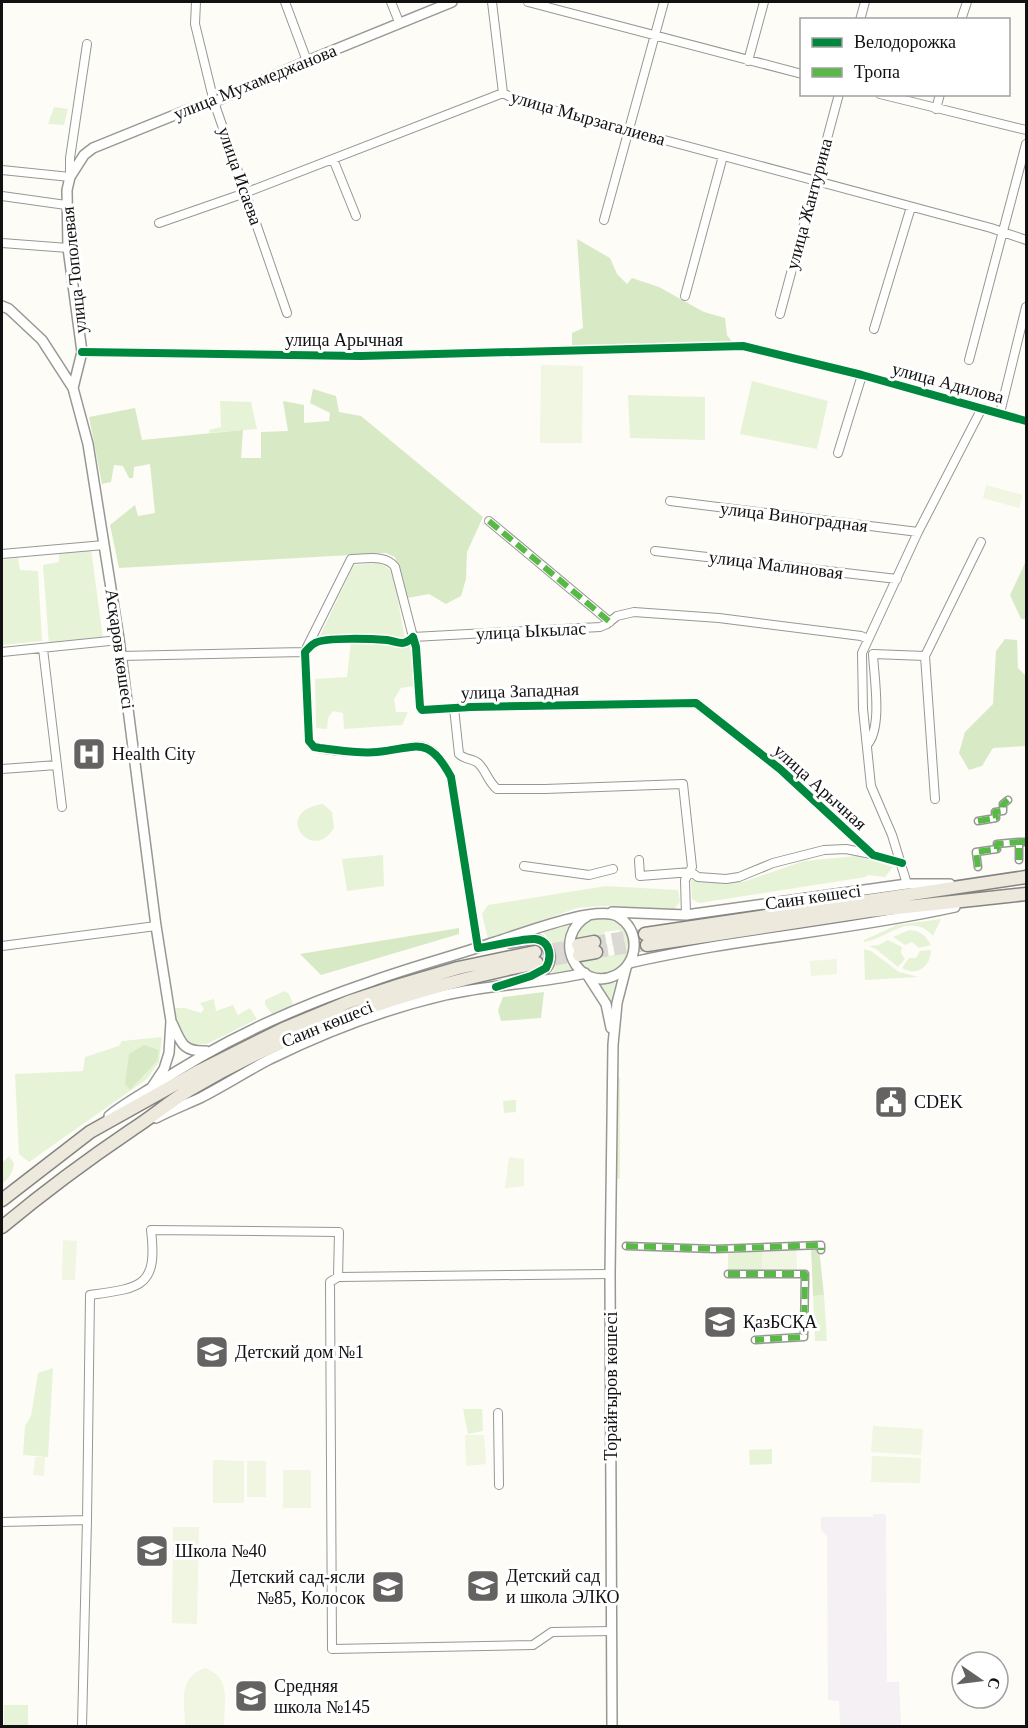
<svg xmlns="http://www.w3.org/2000/svg" width="1028" height="1728" font-family="Georgia,serif">
<rect width="100%" height="100%" fill="#fdfcf7"/>
<path fill="#f5f0f3" d="M873 1514H884L886 1516 887 1682H899L901 1726H840L839 1701 828 1700 827 1536 821 1530V1517H873Z"/>
<path fill="#e7f3d7" fill-rule="evenodd" d="M54 107 68 109 64 125 48 124Z
M752 381 828 401 817 449 740 434Z
M628 395 705 397V440L630 438Z
M220 401 251 402 257 429 209 433V430L221 427Z
M91 549 103 639 49 645 43 565 59 562V552Z
M18 558 20 570 38 571 42 641 2 645V560Z
M382 563 393 573 405 639 413 646 414 686 401 688 394 699 396 712H408L402 725 344 729 343 713 333 711 328 718 327 729 316 728 315 679 347 677 351 642 338 641 336 635 319 638 354 565Z
M323 804 332 812 334 828C311 865 271 811 323 804Z
M383 855 384 886 347 891 342 859Z
M857 856 893 867 885 877 867 875 866 877 699 903 692 899 691 880 743 882 804 861Z
M606 886 678 890 680 902 674 909 601 906 577 908 488 939 482 914 488 905Z
M594 918C648 915 632 984 593 972 586 969 580 963 577 956 571 939 578 925 594 918ZM619 930 623 953 608 956 604 932ZM591 936 594 958 580 960 577 938Z
M941 919 933 936C910 911 889 938 864 942V940L897 925Z
M570 924C560 939 560 963 577 973L551 975C560 954 556 948 542 931Z
M909 930C921 931 925 935 931 945L919 948 912 942 905 945 893 937Z
M888 940 902 947 901 953 905 959 898 967 876 949 869 946 879 945Z
M864 949 871 951 899 972 919 977 865 980Z
M931 950C931 967 916 977 902 968L909 958H916L920 951Z
M616 980 610 1005 597 984H608Z
M285 991 289 994 293 1004 272 1014 265 1005V1000Z
M214 999 216 1011 233 1005 238 1015 250 1008 257 1019 207 1044H191C180 1033 173 1024 172 1008H185L201 1013 204 1009 200 1003Z
M162 1037 159 1062 147 1079 29 1162 19 1154 15 1074 83 1071 85 1057 119 1046 122 1041Z
M617 1078H620V1179H614Z
M516 1100V1112L504 1113 503 1101Z
M9 1156 14 1163C13 1173 9 1178 2 1184V1163Z
M762 1250 763 1270H728V1252Z
M824 1295 827 1341H815L813 1296Z
M53 1368 48 1457 23 1455 25 1426 31 1416 38 1373Z
M463 1409H482L483 1431 468 1434Z
M772 1449V1464L750 1465 749 1450Z
M4 1705H28V1726H4Z"/>
<path fill="#d8eac5" d="M577 239 610 258 617 274 627 284 632 278 659 287 704 312 725 318 727 335 734 344 572 345V333L583 328Z
M313 389 336 396 339 412 361 416 483 517 467 552 466 579 461 596 446 604 429 594 407 598 395 557 386 553 119 568 110 525 135 505 138 516 155 513 150 464 134 467 133 478H129L123 466 114 465 111 482 102 484 89 417 135 408 142 440 243 430 241 458H261V432L288 431 283 401 304 405V423L329 421 330 413 310 403Z
M1026 561V619H1021L1010 595Z
M1005 639 1017 640 1018 668 1026 676V746L993 748 982 766 969 770 959 753 965 732 993 704 996 651Z
M459 928V934L321 975 300 954Z
M544 992 541 1018 501 1021 498 1010 503 997Z
M144 1045 159 1050 157 1061 130 1090 125 1084 129 1054Z
M811 1248H819L824 1295 813 1296Z"/>
<path fill="#f0f6e1" d="M541 365 583 366 582 443H540Z
M986 485 1023 495 1019 508 983 498Z
M837 959V974L811 976 810 961Z
M509 1157 524 1159V1186L505 1188Z
M63 1240 77 1241 75 1280H62Z
M796 1248 797 1269 763 1270 762 1250Z
M873 1426 923 1429 921 1455 871 1452Z
M465 1435H484L486 1464 466 1466Z
M872 1456 921 1458 920 1483 871 1482Z
M35 1457H45L44 1476 33 1475Z
M213 1460 244 1461V1503H213Z
M247 1461H266V1497H247Z
M283 1470H311V1508H283Z
M173 1527H199L197 1624 172 1623Z
M205 1668C232 1678 224 1702 224 1726H185C185 1702 177 1678 205 1668Z"/>
<g fill="none" stroke-linecap="round" stroke-linejoin="round">
<path stroke="#dad9d4" stroke-width="12" stroke-dasharray="12 6" stroke-linecap="butt" d="M594 942 645 934
M535 952 578 945
M596 952 647 945
M537 963 579 955"/>
<g stroke="#979795" stroke-width="9">
<path id="pedestrian" d="M978 821 996 818 995 812 1003 811V804L1008 800
M1019 860V842H1026
M978 867 976 852 997 849V844L1019 842
M626 1246 715 1249 821 1245V1250
M728 1274H805L804 1337 755 1340"/>
</g>
<g stroke="#979795" stroke-width="10">
<path id="minor" d="M196 2 195 24 214 102 287 313
M285 2 307 61
M391 2 399 22
M492 2 503 93
M528 2 802 74
M860 20 865 2
M961 20 967 2
M748 61 764 2
M880 94 1026 130
M936 109 940 94
M333 159 356 216
M2 170 70 177V158L87 44
M2 196 66 205
M604 220 664 2
M159 223 245 193 503 93 516 100 991 228 1026 240
M2 243 68 248
M685 296 723 156
M780 314 839 94
M874 329 911 207
M82 352 361 356 743 346 862 375 1026 421
M969 360 1026 144
M1000 413 1026 307
M838 453 862 375
M670 501 918 532
M489 521 610 622
M655 551 897 579
M2 554 104 545
M307 647 351 559C365 559 386 554 395 567L413 637 600 627 607 624 617 616 634 612 719 618 861 636 868 639
M43 649 62 807
M2 652 119 640
M121 656 305 652
M454 708 459 754C465 760 472 758 478 763 486 770 488 782 497 789H545L683 784 692 867 685 880 686 915
M867 745C883 728 874 677 873 654L925 656
M2 769 57 765
M935 799 925 656 981 542
M639 860 640 876 691 872 698 877 726 879 739 877 773 863 824 850 846 849 871 854
M524 866 589 875 613 869
M907 884 892 835 871 786 863 709 862 653 918 532 982 408
M2 946 156 926
M478 948 451 777C427 732 417 749 376 752 360 753 329 751 314 747L309 741 305 652C308 649 311 645 315 643 325 637 374 639 387 640 399 642 403 647 413 637L416 647 420 707 422 710 471 707 696 703 780 769 873 855 902 863
M610 1274 338 1277 330 1282 332 1649 533 1645 552 1632 612 1631
M498 1413 499 1485
M2 1522 87 1520
M82 1726 87 1520 90 1295C141 1288 158 1287 151 1230L339 1232 338 1277"/>
</g>
<g stroke="#979795" stroke-width="12">
<path id="tertiary" d="M2 306 9 309 42 340 73 388 88 444 119 639 156 926 171 1021 169 1053 164 1069 152 1087
M73 388 82 352 68 248 67 190 70 177 84 155 93 148 187 110 214 102 307 61 452 2
M612 912 686 915 907 884H950
M510 943 536 939C550 943 556 962 543 971 536 976 526 977 518 980
M629 963C737 938 847 931 955 907
M588 976 606 1004 611 1028
M172 1023C181 1042 182 1052 206 1051
M109 1116C122 1105 137 1097 151 1088 218 1042 293 1008 370 982 411 967 454 956 495 942 521 934 595 905 617 916 641 929 639 963 616 975 578 994 549 937 589 915
M156 1118C171 1110 187 1104 202 1097 225 1085 247 1071 270 1059 325 1032 385 1009 445 995 491 984 539 984 585 973
M612 1726 610 1274 613 1045 617 1003 626 968"/>
</g>
<g stroke="#858482" stroke-width="15">
<path id="primary" d="M645 934 1026 877
M578 945 594 942
M647 945 869 911 1026 894
M579 955 596 952
M2 1200 90 1132 199 1071 283 1029 348 1002 400 985 458 968 535 952
M2 1227C44 1192 87 1160 133 1129 152 1117 169 1102 189 1090 297 1026 414 987 537 963"/>
</g>
<use href="#pedestrian" stroke="#fffffe" stroke-width="6"/>
<use href="#minor" stroke="#fffffe" stroke-width="8"/>
<use href="#tertiary" stroke="#fffffe" stroke-width="9"/>
<use href="#primary" stroke="#ede9dc" stroke-width="12"/>
<path stroke="#58b947" stroke-width="6" stroke-dasharray="12 6" stroke-linecap="butt" d="M489 521 610 622
M978 821 996 818 995 812 1003 811V804L1008 800
M1019 860V842H1026
M978 867 976 852 997 849V844L1019 842
M626 1246 715 1249 821 1245V1250
M728 1274H805L804 1337 755 1340"/>
<g stroke="#fff" stroke-width="11">
<path id="cycleway" d="M82 352 361 356 743 346 862 375 1026 421
M496 987 531 976 546 968C552 957 551 941 535 939 524 938 492 946 478 948L451 777C428 734 417 748 377 752 359 754 339 750 320 748L314 747 309 741 305 652C308 649 311 645 315 643 325 637 374 639 387 640 399 642 403 647 413 637L416 647 420 707 422 710 471 707 696 703 780 769 873 855 902 863"/>
</g>
<use href="#cycleway" stroke="#00873e" stroke-width="8"/>
</g>
<defs>
<g id="hospital-square" transform="scale(1.725)"><rect x="-9" y="-9" width="18" height="18" rx="4" fill="#646362" stroke="#fff"/><path d="M-5-5h3v3.5h4V-5h3V5h-3V1.5h-4V5h-3Z" fill="#fff"/></g>
<g id="civic-square" transform="scale(1.725)"><rect x="-9" y="-9" width="18" height="18" rx="4" fill="#646362" stroke="#fff"/><path d="M-.6-6.5H3V-4.5H.6V-3L4-1V1h2V6H-6V1h2V-1L-.6-3ZM-1.2 2.5V6h2.4V2.5Z" fill="#fff"/></g>
<g id="university-square" transform="scale(1.725)"><rect x="-9" y="-9" width="18" height="18" rx="4" fill="#646362" stroke="#fff"/><path d="M0-5L7-2L0 1L-7-2ZM-4 1L0 2.5L4 1V4Q0 6-4 4Z" fill="#fff"/></g>
<g id="school-square" transform="scale(1.725)"><rect x="-9" y="-9" width="18" height="18" rx="4" fill="#646362" stroke="#fff"/><path d="M0-5L7-2L0 1L-7-2ZM-4 1L0 2.5L4 1V4Q0 6-4 4Z" fill="#fff"/></g>
</defs>
<g fill-rule="evenodd">
<use href="#hospital-square" x="89" y="754"/>
<use href="#civic-square" x="891" y="1102"/>
<use href="#university-square" x="720" y="1322"/>
<use href="#school-square" x="212" y="1352"/>
<use href="#school-square" x="152" y="1551"/>
<use href="#school-square" x="483" y="1586"/>
<use href="#school-square" x="388" y="1587"/>
<use href="#school-square" x="251" y="1696"/>
</g>
<g text-anchor="middle" stroke-width="6" stroke-linejoin="round" paint-order="stroke">
<g font-size="18" fill="#111" stroke="#fff">
<text transform="translate(255 82) rotate(-22)" y="6">улица Мухамеджанова</text>
<text transform="translate(588 118) rotate(16)" y="6">улица Мырзагалиева</text>
<text transform="translate(240 176) rotate(71)" y="6">улица Исаева</text>
<text transform="translate(809 204) rotate(-75)" y="6">улица Жантурина</text>
<text transform="translate(74 270) rotate(-96)" y="6">улица Тополевая</text>
<text x="344" y="346">улица Арычная</text>
<text transform="translate(948 383) rotate(15)" y="6">улица Адилова</text>
<text transform="translate(794 517) rotate(7)" y="6">улица Виноградная</text>
<text transform="translate(776 565) rotate(7)" y="6">улица Малиновая</text>
<text transform="translate(531 631) rotate(-3)" y="6">улица Ыкылас</text>
<text transform="translate(120 649) rotate(82)" y="6">Асқаров көшесі</text>
<text transform="translate(520 691) rotate(-2)" y="6">улица Западная</text>
<text transform="translate(820 787) rotate(42)" y="6">улица Арычная</text>
<text transform="translate(813 897) rotate(-8)" y="6">Саин көшесі</text>
<text transform="translate(327 1024) rotate(-22)" y="6">Саин көшесі</text>
<text transform="translate(611 1386) rotate(-90)" y="6">Торайғыров көшесі</text>
</g>
<g font-size="18" fill="#111" stroke="#fff" text-anchor="start">
<text x="112" y="760">Health City</text>
<text x="914" y="1108">CDEK</text>
<text x="743" y="1328">ҚазБСҚА</text>
<text x="235" y="1358">Детский дом №1</text>
<text x="175" y="1557">Школа №40</text>
<text x="506" y="1582">Детский сад<tspan x="506" dy="21">и школа ЭЛКО</tspan></text>
<text x="365" y="1583" text-anchor="end">Детский сад-ясли<tspan x="365" dy="21">№85, Колосок</tspan></text>
<text x="274" y="1692">Средняя<tspan x="274" dy="21">школа №145</tspan></text>
</g>
</g>
<rect width="1028" height="1728" fill="none" stroke="#111111" stroke-width="6"/>
<rect x="800" y="18" width="210" height="78" fill="#ffffff" stroke="#a0a0a0" stroke-width="1.5"/>
<rect x="812" y="38" width="30" height="9" fill="#00873e" stroke="#a0a0a0" stroke-width="1.5"/>
<text x="854" y="48" font-size="18" fill="#111111">Велодорожка</text>
<rect x="812" y="68" width="30" height="9" fill="#58b947" stroke="#a0a0a0" stroke-width="1.5"/>
<text x="854" y="78" font-size="18" fill="#111111">Тропа</text>
<g transform="translate(980 1680) rotate(104)"><circle r="28" fill="#ffffff" stroke="#a0a0a0" stroke-width="1.5"/>
<path d="M0-4.5L10 22L0 15L-10 22Z" fill="#646362"/>
<text y="-9" font-size="16" font-weight="bold" text-anchor="middle" fill="#111111">С</text>
</g>
</svg>
